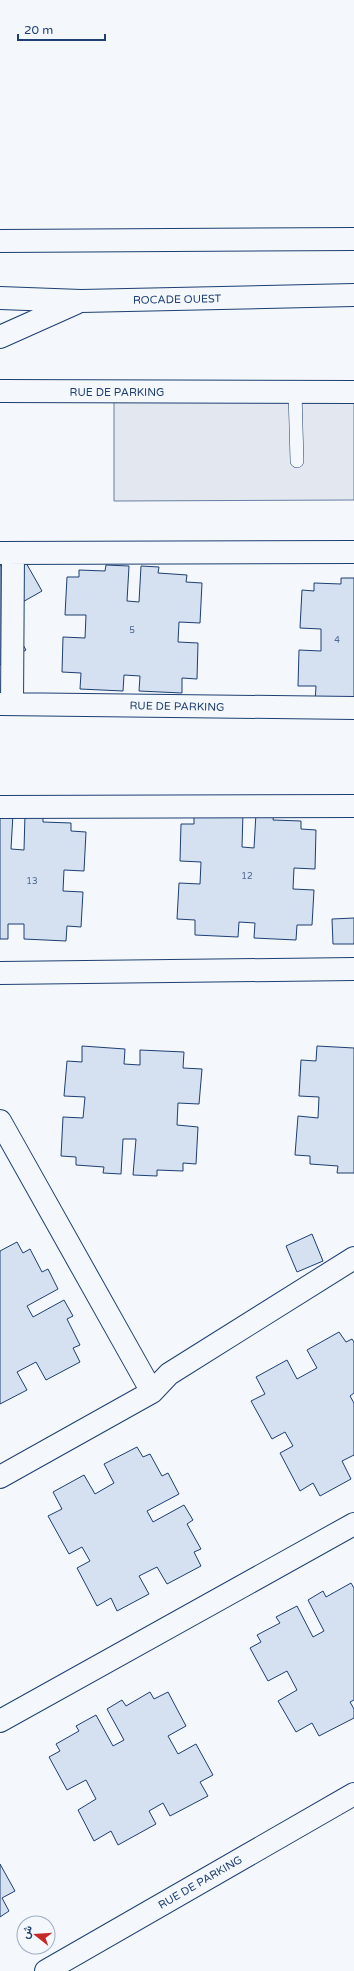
<svg xmlns="http://www.w3.org/2000/svg" width="354" height="1971" font-family="'Varela Round',Vazirmatn,sans-serif">
<rect width="100%" height="100%" fill="#f4f7fb"/>
<path fill="#e3e8f0" stroke="#687fa3" d="M354 387V500L114 501V388Z"/>
<path fill="#d5e0f0" stroke="#1d3f73" d="M21 554 42 591 12 608 9 621 26 650 0 665V566Z
M106 565 129 566 127 601 139 602 141 566 159 567 158 573 187 575 186 582 202 583 200 623 179 622 178 642 198 643 197 679 182 678V693L139 691 140 676 124 675 123 691 80 689 81 673 62 672 63 637 85 638 86 615H65L67 577H79V570L105 571Z
M341 578H354V704L315 702 316 686H298L299 650 321 651V629L300 628 302 590 314 591V583L341 584Z
M243 812 242 847 254 848 256 813H274L273 820 301 821V829L316 830 315 869 294 868 293 889 314 890 312 925H297L296 940 254 938 255 923 239 922 238 937 195 935V920L177 919 179 883 200 884 201 862 180 861 181 824H194V816Z
M0 813 13 814 11 849 24 850 25 814 43 815V822L71 823V831L86 832 84 871 64 870 63 891 83 892 81 927 67 926 66 941 24 939V924H8V939H0Z
M354 918V944H333L332 919Z
M82 1046 125 1049 124 1064 140 1065V1050L184 1052 183 1068 202 1069 199 1104 178 1103 177 1125 198 1127 196 1164 183 1163V1171L157 1170V1176L133 1175 136 1139H123L121 1174 103 1173 104 1167 76 1165V1157L61 1156 63 1117 83 1118 85 1097 64 1096 67 1061 82 1062Z
M317 1046 354 1048V1173H337L338 1166 310 1164V1156L295 1155 298 1116 318 1118 319 1097 299 1096 301 1060 316 1061Z
M312 1234 323 1261 297 1272 286 1246Z
M17 1242 23 1253 30 1249 42 1272 48 1269 58 1289 27 1306 33 1317 64 1300 73 1316 67 1319 80 1345 73 1348 80 1362 46 1380 36 1362 17 1372 27 1390 0 1404V1251Z
M339 1332 346 1342 352 1339 354 1342V1393L350 1396 354 1403V1455L342 1461 351 1479 320 1496 313 1483 300 1491 280 1453 293 1446 285 1432 272 1439 251 1401 265 1394 256 1377 287 1360 297 1379 317 1368 307 1350Z
M137 1447 143 1457 150 1454 162 1476 168 1473 179 1494 147 1511 153 1522 184 1505 193 1520 187 1524 201 1549 194 1552 201 1566 167 1584 157 1567 139 1576 149 1594 117 1611 111 1598 97 1606 77 1568 90 1561 82 1547 69 1554 48 1516 62 1509 53 1492 84 1475 95 1494 114 1483 104 1464Z
M351 1583 354 1588V1700L350 1702 354 1709V1718L319 1736 312 1723 296 1732 278 1701 297 1690 287 1671 268 1681 250 1648 261 1642 257 1635 280 1623 276 1617 297 1606 313 1637 324 1631 308 1600 323 1591 326 1597Z
M150 1692 154 1699 168 1692 186 1726 168 1736 178 1754 196 1744 213 1775 200 1782 208 1796 170 1816 163 1803 149 1811 156 1824 118 1845 111 1831 94 1841 78 1810 96 1799 86 1780 67 1790 49 1757 60 1751 56 1744 79 1731 76 1726 96 1715 113 1746 124 1740 107 1709 122 1700 126 1706Z
M0 1864 15 1891 2 1898 9 1911 0 1917Z"/>
<g fill="none" stroke-linecap="round" stroke-linejoin="round">
<g stroke="#1d3f73" stroke-width="14">
<path id="service" d="M295 392 297 461"/>
</g>
<g stroke="#1d3f73" stroke-width="24">
<path id="minor" d="M0 391 354 392
M0 553 354 552
M0 704 354 708
M12 704 13 553
M0 807 354 806
M0 973 354 969
M0 1121 152 1392
M0 1477 152 1392 169 1374 354 1258
M0 1721 354 1524
M46 1971 354 1794"/>
</g>
<g stroke="#1d3f73" stroke-width="24">
<path id="trunk" d="M0 241 354 239
M0 298 81 301 354 295
M0 337 76 303"/>
</g>
<use href="#service" stroke="#f4f7fb" stroke-width="13"/>
<use href="#minor" stroke="#f4f7fb" stroke-width="22"/>
<use href="#trunk" stroke="#f4f7fb" stroke-width="22"/>
</g>
<g text-anchor="middle" stroke-width="3" stroke-linejoin="round" paint-order="stroke">
<g font-size="9" fill="#4b6792">
<text x="132" y="633">5</text>
<text x="337" y="643">4</text>
<text x="247" y="879">12</text>
<text x="32" y="884">13</text>
</g>
<g font-size="11" fill="#1d3f73" stroke="#f4f7fb">
<text transform="translate(177 299) rotate(-1)" y="4">ROCADE OUEST</text>
<text x="117" y="396">RUE DE PARKING</text>
<text transform="translate(177 706) rotate(1)" y="4">RUE DE PARKING</text>
<text transform="translate(200 1882) rotate(-30)" y="4">RUE DE PARKING</text>
</g>
</g>
<g transform="translate(36 1935) rotate(287)"><circle r="19" fill="#f4f7fb" stroke="#9eadc5"/>
<path d="M0-3L7 15L0 10L-7 15Z" fill="#c62828"/>
<text y="-6" font-size="11" font-weight="bold" text-anchor="middle" fill="#1d3f73">ش</text>
</g>
<path d="M18 34v6h87v-6" fill="none" stroke="#1d3f73" stroke-width="2"/>
<text x="24" y="34" font-size="12" fill="#1d3f73" stroke="#f4f7fb" stroke-width="3" paint-order="stroke">20 m</text>
</svg>
